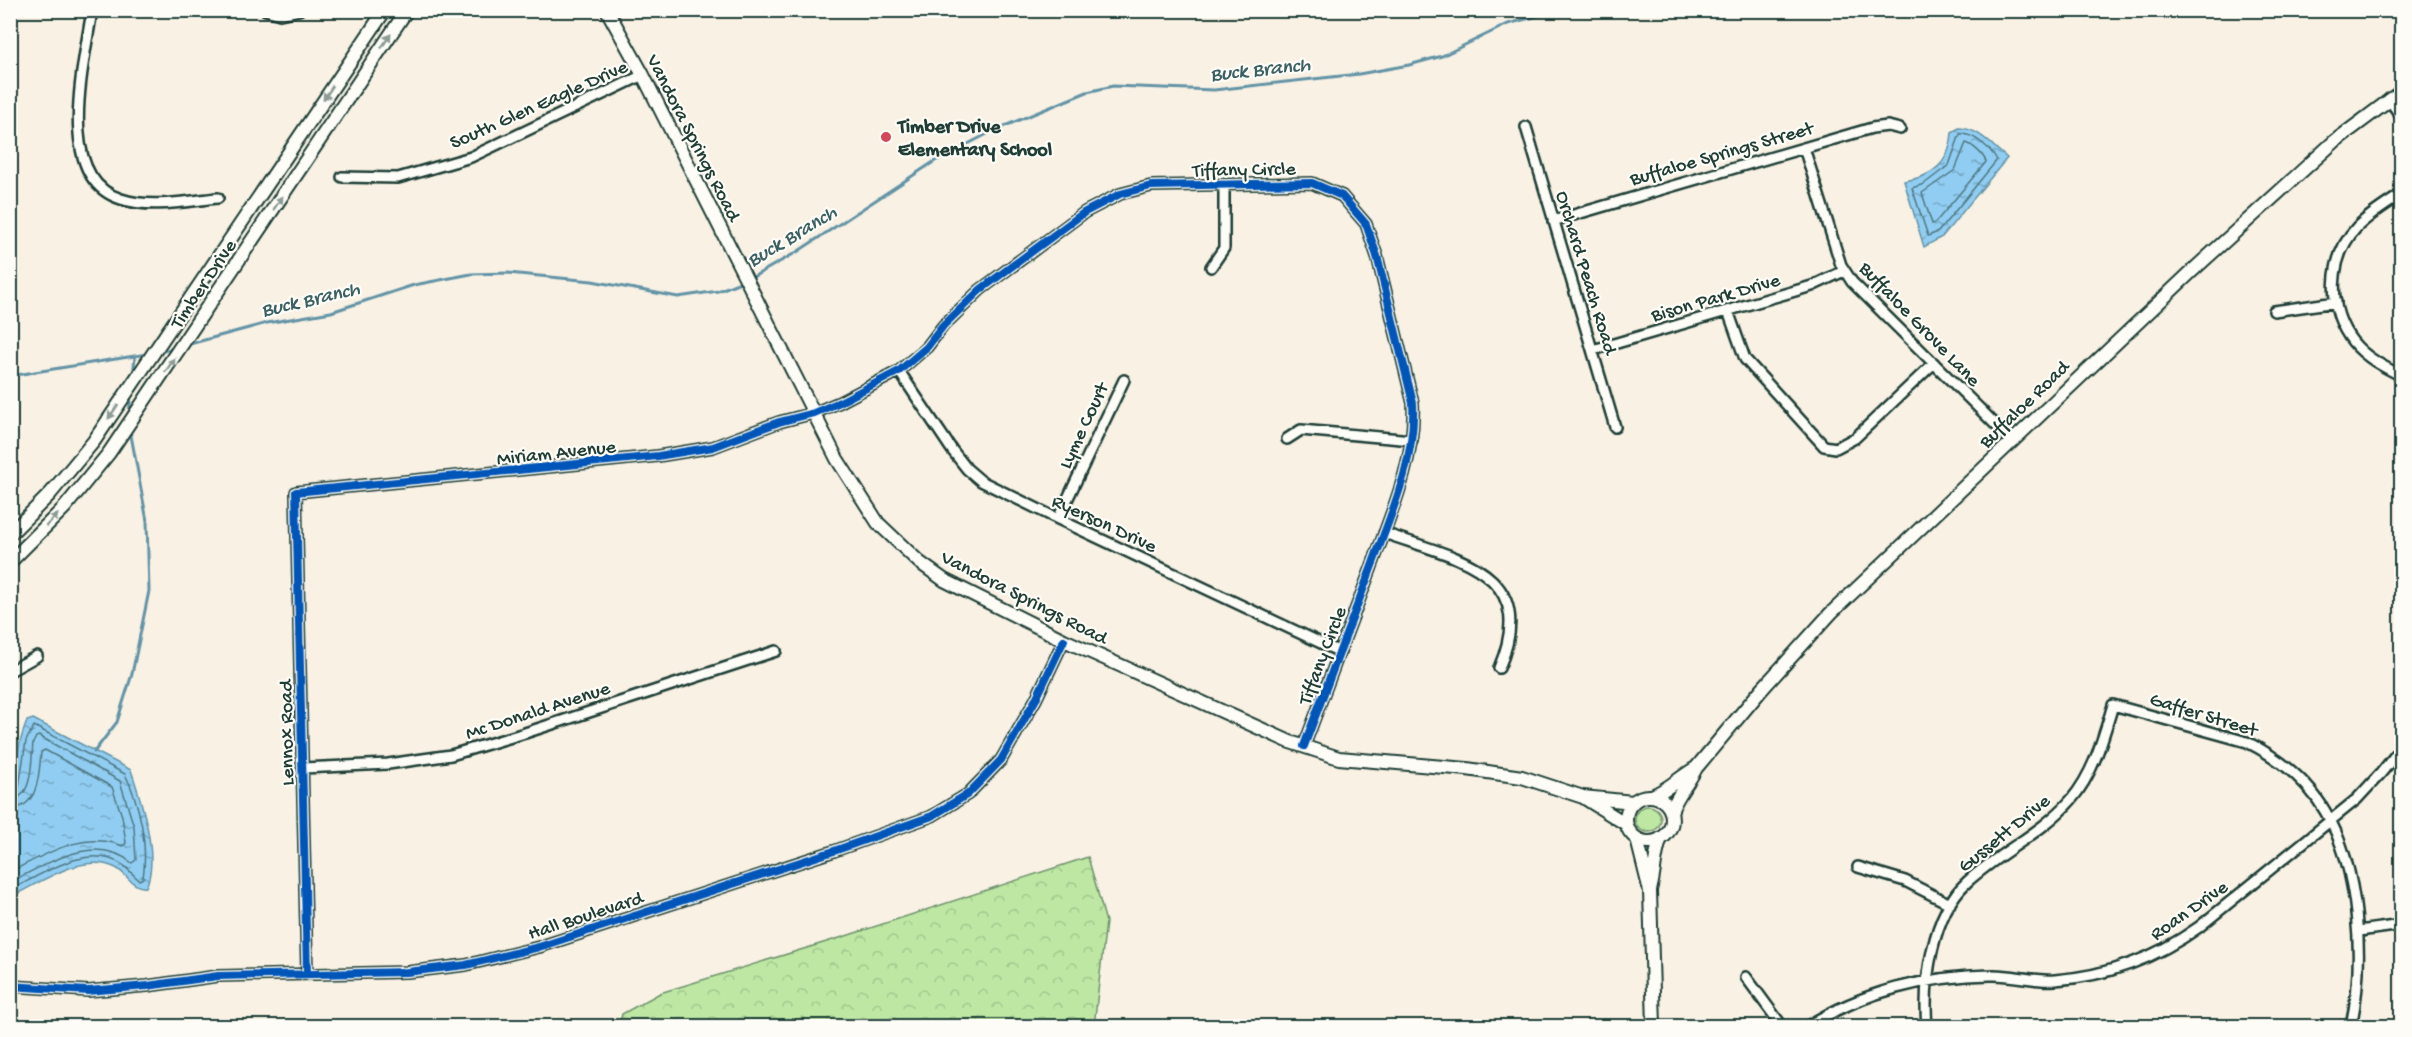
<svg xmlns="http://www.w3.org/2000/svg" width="2412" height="1037" font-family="'Gochi Hand',sans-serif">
<defs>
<pattern id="grass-tufts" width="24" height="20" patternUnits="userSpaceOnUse" patternTransform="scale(1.5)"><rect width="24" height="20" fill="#bde7a3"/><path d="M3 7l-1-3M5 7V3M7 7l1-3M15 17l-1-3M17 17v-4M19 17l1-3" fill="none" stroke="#a2c78d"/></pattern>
<pattern id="forest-crowns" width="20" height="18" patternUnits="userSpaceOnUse" patternTransform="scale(1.5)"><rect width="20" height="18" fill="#bde7a3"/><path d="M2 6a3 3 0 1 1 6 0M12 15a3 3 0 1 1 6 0" fill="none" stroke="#a2c78d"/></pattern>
<pattern id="water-ripples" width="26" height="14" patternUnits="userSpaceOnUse" patternTransform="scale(1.5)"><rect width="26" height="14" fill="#91cdf2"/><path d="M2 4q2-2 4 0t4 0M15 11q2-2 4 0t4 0" fill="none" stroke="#76a8c5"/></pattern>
</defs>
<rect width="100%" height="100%" fill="#f8f1e4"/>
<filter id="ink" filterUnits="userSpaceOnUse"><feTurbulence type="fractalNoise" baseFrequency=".0167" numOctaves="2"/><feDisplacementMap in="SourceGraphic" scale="12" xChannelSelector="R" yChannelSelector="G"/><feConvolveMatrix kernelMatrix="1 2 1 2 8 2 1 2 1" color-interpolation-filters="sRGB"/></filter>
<g filter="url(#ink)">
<path fill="url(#grass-tufts)" stroke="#6e926c" stroke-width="1.5" d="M1635 819a13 13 0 1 1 26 0a13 13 0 1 1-26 0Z"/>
<path fill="url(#forest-crowns)" stroke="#6e926c" stroke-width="1.5" d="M1088 857 1106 922 1094 1026H619L622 1014 660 993 846 936Z"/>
<path fill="url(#water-ripples)" stroke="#6393a6" stroke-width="1.5" d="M1959 128C1979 128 1992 146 2007 158L1942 237 1924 247 1904 181C1933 177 1950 163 1952 132Z
M33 719 131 770C141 800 160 857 146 887 133 889 126 873 116 868 83 851 40 883 11 897 10 841 6 774 27 721Z"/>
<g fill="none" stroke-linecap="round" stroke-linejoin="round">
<path stroke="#4d7780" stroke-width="1.5" d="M1960 134C1974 133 1991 149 1997 160L1938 232 1928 236 1912 188 1924 184 1949 165Z
M1966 143C1973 145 1984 155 1986 162L1935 223 1932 224 1922 193 1955 170Z
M10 792 16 791 19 787 26 741 34 726 125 774C140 804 148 845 143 878L139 880C133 875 128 868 121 864 87 842 42 875 10 890
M10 800C34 798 31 760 33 743L36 737 39 736 120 781 134 827 136 860 132 863C93 832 48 864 10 882
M10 809C39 808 39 774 41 752L45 750 112 787 122 816 126 843 123 846C82 830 47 854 10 872"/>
<path stroke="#6393a6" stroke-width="3" d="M751 278 797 252 935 161 995 130 1087 92 1113 86 1214 90 1359 74 1409 65 1442 56 1508 24 1560 10
M186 345 267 323 331 312 414 285 471 274 508 273 592 281 678 297 718 291 745 280
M160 352 174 348
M10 376 147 354
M133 376 135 357
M129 415 131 394
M94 752 117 722 132 674 149 591 147 521 130 430"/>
<g stroke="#1f3d34" stroke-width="14">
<path id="street" d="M92 10C85 61 53 178 121 199 151 209 187 201 218 198
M266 10 280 14 299 10
M2389 99 2402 118
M1526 127 1615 427
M1804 148 1841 265 1852 282 2012 441
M342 177 398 178 471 157 643 75
M2402 194C2387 204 2370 214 2357 227 2328 258 2327 309 2353 342 2366 358 2384 367 2402 376
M1553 221 1872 128 1888 126 1900 129
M1211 267 1224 248V185
M1728 311 1745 359 1824 446 1836 448 1855 438 1934 363
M2274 311 2336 302
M1593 350 1812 286 1844 271
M899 371 952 450 967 469 981 481 1058 519 1340 652
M1287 439 1301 430 1412 440
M1058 519 1124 380
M1384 533C1454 558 1541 570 1499 668
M10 671 37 656
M303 768 388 764 451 755 525 733 776 651
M1858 867 1905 881 1950 904
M2359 931 2402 925
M307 974 296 492 658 456 713 447 779 422 814 413 840 402 899 371 927 347 943 326 980 290 1085 212 1120 194 1151 186 1312 183 1342 196 1366 224 1377 256 1413 403C1416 459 1391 514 1372 566 1349 626 1327 686 1304 746
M1746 977 1782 1026
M10 986 88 991 147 986 218 976 407 972 466 965 539 947 834 851 932 816 968 794 1001 760 1036 699 1064 640
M1808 1026C1862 992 1927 976 1991 975 2012 974 2034 982 2055 980 2108 976 2156 958 2199 927L2357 799 2381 773 2402 747
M1927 1026C1923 982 1932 914 1967 882 2000 852 2042 833 2071 800 2094 773 2103 738 2113 705L2247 742C2279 758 2307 780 2325 811 2360 869 2365 962 2351 1026"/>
</g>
<g stroke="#1f3d34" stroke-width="16">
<path id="secondary" d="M607 10 643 75 837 459 878 523 919 562 944 580 1064 640 1290 742 1339 758 1467 769 1522 777 1583 797 1626 824
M10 534 50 494 94 441 385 10
M10 562 65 507 109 453 407 10
M1652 796C1669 789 1680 777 1696 768
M1626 819a23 23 0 1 1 46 0a23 23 0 1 1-46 0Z
M1583 797 1633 802
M1671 812C1676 796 1688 784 1696 768L1762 689 1831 613 2191 272 2335 141 2402 91
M1637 839 1650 891 1654 1026
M1650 890C1655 873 1654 855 1661 838"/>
</g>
<use href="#street" stroke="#fdfcf7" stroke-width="9"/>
<use href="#secondary" stroke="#fdfcf7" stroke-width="12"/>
<g stroke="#fdfcf7" stroke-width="11">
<path id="cycleway" d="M307 974 296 492 658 456 713 447 779 422 814 413 840 402 899 371 927 347 943 326 980 290 1085 212 1120 194 1151 186 1312 183 1342 196 1366 224 1377 256 1413 403C1416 459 1391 514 1372 566 1349 626 1327 686 1304 746
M10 986 88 991 147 986 218 976 407 972 466 965 539 947 834 851 932 816 968 794 1001 760 1036 699 1064 640"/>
</g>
<use href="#cycleway" stroke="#0057b8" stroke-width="8"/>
</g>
<defs><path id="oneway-solid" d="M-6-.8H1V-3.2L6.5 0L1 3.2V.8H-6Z" transform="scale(1.5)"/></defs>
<g fill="#8e9c96">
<use href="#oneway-solid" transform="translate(386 41) rotate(-56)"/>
<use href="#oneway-solid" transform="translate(328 93) rotate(124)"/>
<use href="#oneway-solid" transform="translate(278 203) rotate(-56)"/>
<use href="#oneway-solid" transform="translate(170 365) rotate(-55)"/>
<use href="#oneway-solid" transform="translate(113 412) rotate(125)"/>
<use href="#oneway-solid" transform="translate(52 520) rotate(-45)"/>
</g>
</g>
<circle fill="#d1495b" stroke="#fdfcf7" stroke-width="2" cx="886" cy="137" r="6"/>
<g text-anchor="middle" stroke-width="4.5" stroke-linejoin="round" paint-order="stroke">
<g font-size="20" fill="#1f3d34" stroke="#fdfcf7">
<text transform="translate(538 103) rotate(-24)" y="7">South Glen Eagle Drive</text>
<text transform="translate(695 137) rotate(63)" y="7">Vandora Springs Road</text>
<text transform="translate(1721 152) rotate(-16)" y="7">Buffaloe Springs Street</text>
<text transform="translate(1244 168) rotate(-1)" y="7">Tiffany Circle</text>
<text transform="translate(1588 272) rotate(73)" y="7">Orchard Peach Road</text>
<text transform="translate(202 283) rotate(-56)" y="7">Timber Drive</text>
<text transform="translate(1715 296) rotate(-16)" y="7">Bison Park Drive</text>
<text transform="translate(1921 323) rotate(46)" y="7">Buffaloe Grove Lane</text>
<text transform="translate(2023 403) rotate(-44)" y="7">Buffaloe Road</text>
<text transform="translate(1082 425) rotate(-65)" y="7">Lyme Court</text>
<text transform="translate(556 451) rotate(-6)" y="7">Miriam Avenue</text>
<text transform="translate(1105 522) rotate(25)" y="7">Ryerson Drive</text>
<text transform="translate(1025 596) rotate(27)" y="7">Vandora Springs Road</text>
<text transform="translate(1321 655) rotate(-69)" y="7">Tiffany Circle</text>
<text transform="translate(537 709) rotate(-18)" y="7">Mc Donald Avenue</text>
<text transform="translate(2204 713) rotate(17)" y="7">Gaffer Street</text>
<text transform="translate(285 733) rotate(-91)" y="7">Lennox Road</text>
<text transform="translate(2003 832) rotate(-39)" y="7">Gussett Drive</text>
<text transform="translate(2188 909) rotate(-35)" y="7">Roan Drive</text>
<text transform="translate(585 914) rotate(-18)" y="7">Hall Boulevard</text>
</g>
<g font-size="20" font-weight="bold" fill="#1f3d34" stroke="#fdfcf7" text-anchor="start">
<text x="898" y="132">Timber Drive<tspan x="898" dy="23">Elementary School</tspan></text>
</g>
<g font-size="21" font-style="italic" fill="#3c6164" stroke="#fdfcf7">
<text transform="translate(1260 68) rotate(-6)" y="7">Buck Branch</text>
<text transform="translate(791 235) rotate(-31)" y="7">Buck Branch</text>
<text transform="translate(310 298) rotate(-13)" y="7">Buck Branch</text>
</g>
</g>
<rect width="2412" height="1037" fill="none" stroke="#fdfcf7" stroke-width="36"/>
<rect x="18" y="18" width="2376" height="1001" fill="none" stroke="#1f3d34" stroke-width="2" filter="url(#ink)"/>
</svg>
